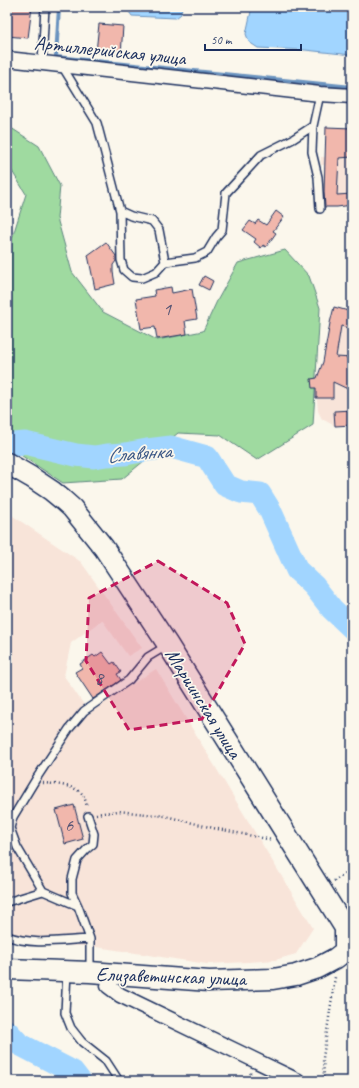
<svg xmlns="http://www.w3.org/2000/svg" width="359" height="1088" font-family="Caveat,sans-serif">
<rect width="100%" height="100%" fill="#fbf7ec"/>
<filter id="ink" filterUnits="userSpaceOnUse"><feTurbulence type="fractalNoise" baseFrequency=".025" numOctaves="2"/><feDisplacementMap in="SourceGraphic" scale="8" xChannelSelector="R" yChannelSelector="G"/><feConvolveMatrix kernelMatrix="1 2 1 2 8 2 1 2 1" color-interpolation-filters="sRGB"/></filter>
<g filter="url(#ink)">
<path fill="#f8e4d9" d="M326 127 352 128V205L337 207H323L325 165H321V157H325Z
M334 307 352 312V425L335 426 322 419 318 411 316 388H312L323 362 330 323Z
M7 512 81 562 142 648 128 656 102 620 71 643 64 676 89 712 156 669 313 928 296 954 275 960 248 962 207 964 90 946 38 945 7 940Z"/>
<path fill="#9fdaa0" stroke="#5d847f" d="M8 126 39 146 60 186 57 218 72 272 103 312 157 340 203 331 217 301 238 263 285 250 309 276 320 308 313 425 257 460 220 435 178 433 122 479 63 483 7 446V254L26 194 7 163Z"/>
<path fill="#a1d5ff" stroke="#6b93bf" d="M127 7H182L181 14 176 18 132 16 127 9Z
M252 7H352V55L305 50 258 48 249 42 246 34Z"/>
<g fill="none" stroke-linecap="round" stroke-linejoin="round">
<path stroke="#6b93bf" stroke-width="4" d="M59 7 56 57 352 87
M7 439 12 444"/>
<path stroke="#a1d5ff" stroke-width="23" d="M7 448 12 444 25 443 76 455 94 457 107 455 125 454 147 450 171 447 207 457 225 485 241 492 260 494 270 510 297 570 314 586 332 609 352 628
M7 1031 19 1044 73 1072 80 1081"/>
</g>
<path fill="#f1b7ac" stroke="#1b2f5e" d="M7 7H32L28 38 7 36Z
M99 24 123 26 121 55 96 52Z
M326 127 352 128V157L339 158 337 195 352 194V205L337 207H325L324 192Z
M276 211 284 217 273 231 276 233 266 247 263 245 261 248 254 242 256 239 243 230 250 221 255 224 258 220 266 225Z
M106 242 116 256V261L113 265V272L115 284 95 289 88 255Z
M204 276 213 281 209 290 199 285Z
M171 287 172 293 192 289 197 319 185 321 187 334 157 339 155 327 141 329 136 299 155 296 154 290Z
M334 307 352 312V329L341 326 336 357 352 358V391L333 382V398H316V388H312L311 379 317 378 323 362 330 323Z
M352 410V425L335 426 334 411Z
M102 652 111 664 114 662 121 672 117 674 121 680 93 699 75 672 82 668 80 664 93 655 95 657Z
M74 805 83 839 65 844 56 810Z"/>
<g fill="none" stroke-linecap="round" stroke-linejoin="round">
<g stroke="#1b2f5e" stroke-width="10">
<path id="lane" d="M42 63 45 7
M62 66 97 123 120 211 121 260 124 270 132 277 142 278 156 272 165 262 195 258 207 252 216 237 222 230 226 193 261 155 293 139 313 126 320 94
M313 126 312 152 318 177 320 209
M120 211 131 216 152 221 159 230 165 262
M43 891 17 847 10 828 13 817 36 779 69 729 84 711 129 680 148 657 168 645
M7 902 43 891 78 906 90 939V970
M78 906 72 893V879L77 860 87 849 93 844 94 834 88 816
M7 936C33 946 63 940 90 939
M67 972 65 1013 71 1028 82 1042 106 1061 119 1081"/>
</g>
<g stroke="#1b2f5e" stroke-width="17">
<path id="street" d="M7 59 320 94 352 96
M108 986 120 995 298 1081"/>
</g>
<g stroke="#1b2f5e" stroke-width="23">
<path id="secondary" d="M7 463 31 477 52 491 63 500 72 508 104 548 168 645 345 928V951
M7 969 90 972 209 981 273 979 296 975 317 968 336 958 345 951 352 952"/>
</g>
<path stroke="#1b2f5e" stroke-width="2.5" stroke-dasharray="1 3" stroke-linecap="butt" d="M43 783C54 784 76 785 83 795 85 798 86 803 87 807
M96 814 118 811 165 816 213 828 272 840
M334 881 350 870 352 867
M250 1073 255 1081
M322 1081 324 1076 323 1058 335 977"/>
<use href="#lane" stroke="#fbf7ec" stroke-width="7"/>
<use href="#street" stroke="#fbf7ec" stroke-width="14"/>
<use href="#secondary" stroke="#fbf7ec" stroke-width="20"/>
</g>
</g>
<path fill="#c2185b" fill-opacity="0.2" stroke="#c2185b" stroke-width="3" stroke-dasharray="8 5" stroke-linejoin="round" d="M158 561 227 603 245 644 202 719 129 730 86 661 89 598Z"/>
<g text-anchor="middle" stroke-width="3.5" stroke-linejoin="round" paint-order="stroke">
<g font-size="18" fill="#505172">
<text x="167" y="315">1</text>
<text x="99" y="684">8</text>
<text x="69" y="831">6</text>
</g>
<g font-size="20" fill="#1b2f5e" stroke="#fbf7ec">
<text transform="translate(110 50) rotate(6)" y="7">Артиллерийская улица</text>
<text transform="translate(204 703) rotate(58)" y="7">Мариинская улица</text>
<text transform="translate(171 976) rotate(2)" y="7">Елизаветинская улица</text>
</g>
<g font-size="21" font-style="italic" fill="#3c5886" stroke="#fbf7ec">
<text transform="translate(139 453) rotate(-4)" y="7">Славянка</text>
</g>
</g>
<rect width="359" height="1088" fill="none" stroke="#fbf7ec" stroke-width="24"/>
<rect x="12" y="12" width="335" height="1064" fill="none" stroke="#1b2f5e" stroke-width="1.5" filter="url(#ink)"/>
<path d="M205 44v6h96v-6" fill="none" stroke="#1b2f5e" stroke-width="2"/>
<text x="211" y="44" font-size="12" fill="#1b2f5e" stroke="#fbf7ec" stroke-width="3" paint-order="stroke">50 m</text>
</svg>
